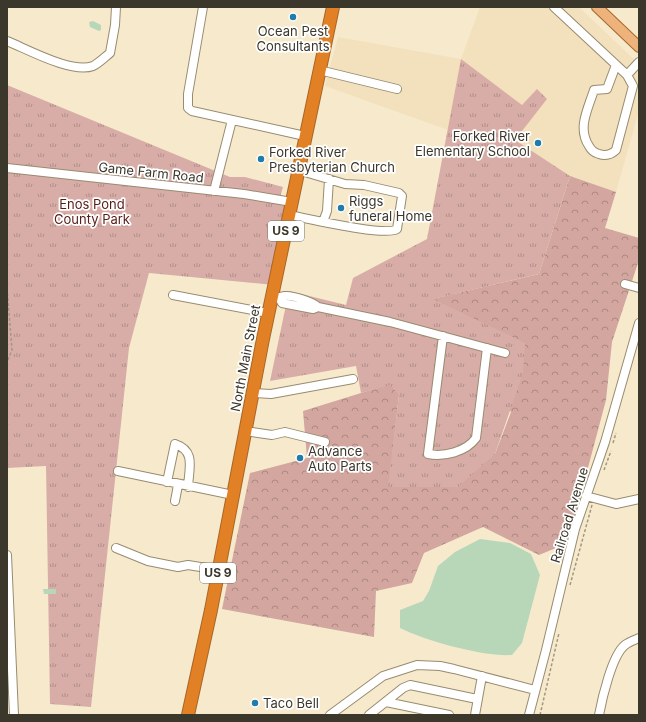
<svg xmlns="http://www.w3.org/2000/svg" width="646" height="722" font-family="Inter,sans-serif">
<defs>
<pattern id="forest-crowns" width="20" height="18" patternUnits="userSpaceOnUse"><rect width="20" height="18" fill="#d3a69f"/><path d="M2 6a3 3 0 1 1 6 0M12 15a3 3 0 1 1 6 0" fill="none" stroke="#ac8882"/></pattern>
<pattern id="park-tufts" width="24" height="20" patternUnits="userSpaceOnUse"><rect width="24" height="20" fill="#d9ada7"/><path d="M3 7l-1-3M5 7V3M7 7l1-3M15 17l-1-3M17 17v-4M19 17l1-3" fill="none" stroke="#b18e88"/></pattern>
</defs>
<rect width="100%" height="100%" fill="#f7eacc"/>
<path fill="#f2e1bc" d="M480 7H579L639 64V111L616 192 570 176 428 236 448 130 325 86 338 37 461 59Z"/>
<path fill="url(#forest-crowns)" d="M570 176 616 192 605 228 639 238V260L612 342 606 400 568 543 539 555 483 527 424 553 412 583 376 591 374 637 222 609 250 473 307 458 303 411 390 384 399 394 389 487 495 454 511 412 432 299 539 274Z"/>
<path fill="url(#park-tufts)" d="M461 59 522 105 537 89 547 99 515 140 570 176 539 274 433 299 525 343 523 373 495 454 458 487H388L399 394 390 385 361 393 356 366 270 381 289 291 346 305 353 278 427 239Z
M7 85 230 177H245L283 187 280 197 292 202 274 285 149 273 129 348 91 707 50 704 46 466 7 468Z"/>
<path fill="#b7d7b8" d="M93 21 101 25V30L99 31 90 27 89 22Z
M480 539 510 543 531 554 540 575 522 643 512 655C484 657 426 641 400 628V610L423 601 429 591 438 566 455 552Z
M43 589H56V594H44Z"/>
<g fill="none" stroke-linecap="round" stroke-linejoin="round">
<g stroke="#988b70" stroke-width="10">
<path id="minor" d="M203 7 188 94V108L192 111 305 136
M554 7 627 75 633 86 616 150C611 155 605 156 599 154 595 153 591 150 589 146 577 128 588 109 594 90L607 89 616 65
M7 41C27 49 72 74 93 66 99 63 105 57 110 53L115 25 116 7
M319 70 397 89
M627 75 639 62
M7 168 244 194 292 202
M214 191 232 120
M289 215C306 218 386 237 397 229L402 196 399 193 364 185 345 184 298 170
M323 222 327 211 329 179
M625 284 639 288
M173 295 268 313
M272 297C277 298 279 297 285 296 292 295 313 302 318 307L313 309 282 303 279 298
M318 307 390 322 505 353
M443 336 428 454C444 457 466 452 476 438L487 348
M252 393 271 394 353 379
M245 431 272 435 285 432 325 442
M118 471 233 495
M167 482 175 444C196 451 189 468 188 487
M586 496 616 504 639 499
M175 501 178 485
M116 548 148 561 178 567 188 565 219 570
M7 555 14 715
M386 702 449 715
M330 715 383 676 417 665 440 666 454 669 535 690
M369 715 403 688 410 685 477 699
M475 715 482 676
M529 715 546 650 575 529 605 442 639 323
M599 715C602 699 612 655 625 645 629 642 635 640 639 638"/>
</g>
<g stroke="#a86627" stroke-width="12">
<path id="major" d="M597 7 639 47"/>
</g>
<g stroke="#a86627" stroke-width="14">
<path id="highway" d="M188 715 211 610 263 339 333 7"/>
</g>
<path stroke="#a19882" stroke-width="1.5" stroke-dasharray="3 2" stroke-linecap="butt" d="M7 288 12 350 7 362
M613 443 616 433
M604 470 611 451
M570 585 592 505
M540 715 559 633"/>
<use href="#minor" stroke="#fff" stroke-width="8"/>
<use href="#major" stroke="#eeb37c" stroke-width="10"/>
<use href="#highway" stroke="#e28025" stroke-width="12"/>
</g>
<g fill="#1f7daa" stroke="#fff" stroke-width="1.5">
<circle cx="293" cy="17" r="4"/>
<circle cx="538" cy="143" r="4"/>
<circle cx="261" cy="159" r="4"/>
<circle cx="341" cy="208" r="4"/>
<circle cx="300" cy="458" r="4"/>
<circle cx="255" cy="703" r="4"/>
</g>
<g text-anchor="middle" stroke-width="3.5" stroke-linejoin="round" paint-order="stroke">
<g fill="#fff" stroke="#76736b" stroke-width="1">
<rect x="268" y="221" width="36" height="20" rx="3"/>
<rect x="200" y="563" width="36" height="20" rx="3"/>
</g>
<g font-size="12" font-weight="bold" fill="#3c372b">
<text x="286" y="235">US 9</text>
<text x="218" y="577">US 9</text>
</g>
<g font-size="13" fill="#3c372b" stroke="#fff" text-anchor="start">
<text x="293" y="36" text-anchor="middle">Ocean Pest<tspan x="293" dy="15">Consultants</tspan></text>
<text x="530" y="141" text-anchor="end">Forked River<tspan x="530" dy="15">Elementary School</tspan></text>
<text x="269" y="157">Forked River<tspan x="269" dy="15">Presbyterian Church</tspan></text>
<text x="349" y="206">Riggs<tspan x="349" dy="15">funeral Home</tspan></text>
<text x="308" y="456">Advance<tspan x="308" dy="15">Auto Parts</tspan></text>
<text x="263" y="708">Taco Bell</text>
</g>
<g font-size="13" fill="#3c372b" stroke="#fff">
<text transform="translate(151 172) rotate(6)" y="5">Game Farm Road</text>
<text transform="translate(245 358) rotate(-79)" y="5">North Main Street</text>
<text transform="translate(569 515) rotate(-73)" y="5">Railroad Avenue</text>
</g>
<g font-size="13" fill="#551d18" stroke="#fff">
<text x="92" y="209">Enos Pond<tspan x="92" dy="15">County Park</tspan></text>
</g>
</g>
<rect width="646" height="722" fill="none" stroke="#3c372b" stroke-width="16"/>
</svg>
